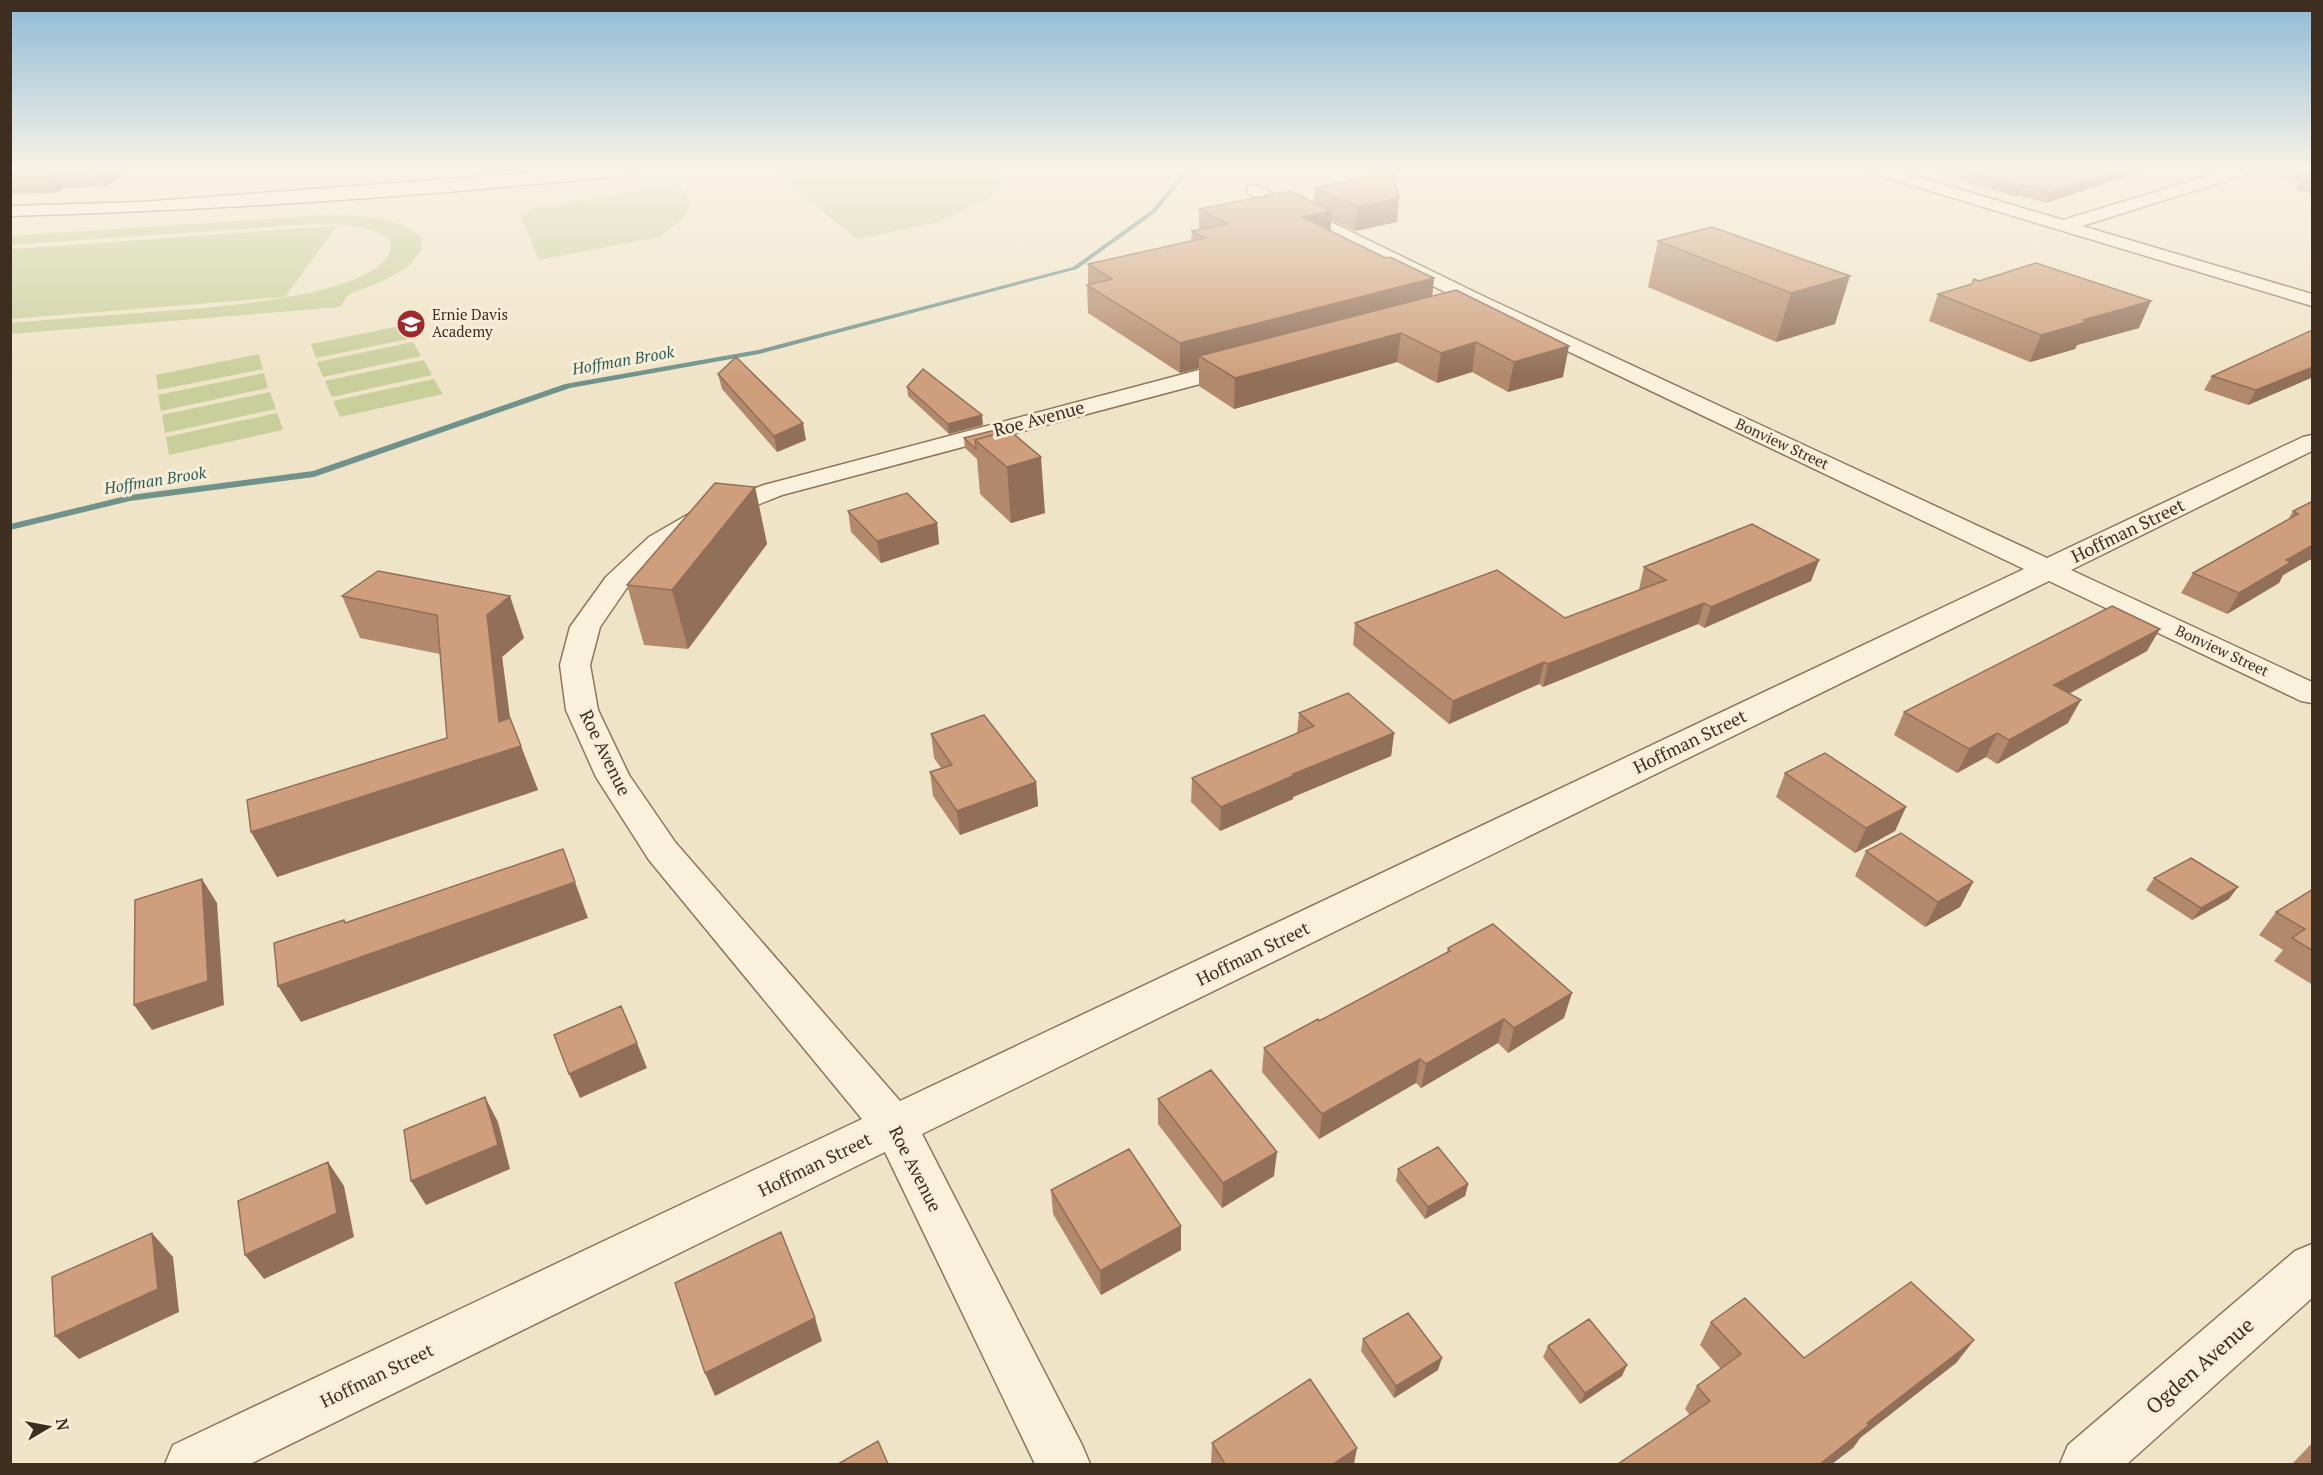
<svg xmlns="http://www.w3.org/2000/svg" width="2323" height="1475" font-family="'PT Serif',serif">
<rect width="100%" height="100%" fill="#f0e4c8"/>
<path fill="#c9cf9b" d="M794 168H999L1005 178 987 200 938 222 858 239 775 175 781 170Z
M678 184 691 202 683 219 659 237 539 260 520 216 532 209Z
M328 215C360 216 397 215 422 238V250L408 267 381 282 349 294 340 307 11 334V323C53 319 95 316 138 313 176 310 403 300 390 240 364 221 328 224 297 225L11 245V236Z
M337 226 285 297 11 319V249Z
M405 325 413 338 316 358 311 344Z
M413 342 421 356 323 377 317 362Z
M259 354 263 369 158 390 156 375Z
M424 360 432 375 332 397 325 381Z
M264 373 268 388 161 411 158 395Z
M434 379 443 394 340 417 333 401Z
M270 392 276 409 165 433 162 415Z
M277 413 283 430 169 455 166 437Z"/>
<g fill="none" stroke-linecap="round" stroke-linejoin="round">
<path fill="#6f938a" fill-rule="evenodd" d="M1207 168H1217L1185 177 1156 212 1077 269 759 354 570 388 314 477 130 501 10 530V524L130 495 313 471 565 384 758 350 1073 267 1152 210 1181 175Z"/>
<g stroke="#8d765c" stroke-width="3">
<path id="minor" d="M599 168 645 169 637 174C429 196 219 210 10 216V206L141 202Z
M1862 168H1888L2063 220 2234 168H2259L2257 171 2082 226 2312 294V306L1864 171Z
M1255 185 1487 298 2047 558 2303 437 2312 435V451L2071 570 2312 682V703L2301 701 2049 581 922 1134 1082 1445 1090 1464H1035L885 1152 250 1464H165L173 1445 862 1119 649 860 596 777 566 710 560 665 570 627 606 577 649 537 694 511 764 485 1233 361 1241 359 1249 361 1252 366 1249 371 782 495 712 523 669 549 626 589 600 627 590 665 598 710 629 775 675 842 900 1101 2024 569 1473 306 1249 194 1247 190 1249 186Z
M2312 1244V1298L2127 1464H2060L2068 1445 2295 1251Z"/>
</g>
<use href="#minor" fill="#faf1dc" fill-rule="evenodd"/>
</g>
<path fill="#b2896c" d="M10 168H136L105 187 64 188 56 193 10 194Z
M1922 168H2151L2046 203 2018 195 2013 196Z
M2260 168H2313V194L2295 190 2299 183 2258 173Z
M1315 188 1397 222 1355 231 1331 220 1330 231 1386 258 1434 278 1432 296 1563 377 1508 392 1472 372 1437 383 1397 362 1234 409 1199 386V368L1180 373 1088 313 1087 285 1088 284V264L1191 241 1192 231 1199 229V209L1314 202Z
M1712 227 1835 324 1776 342 1648 287 1658 241Z
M1938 294 2139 328 2077 345 2075 349 2030 362 1929 321Z
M2313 332V377L2248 405 2204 390 2212 376Z
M718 374 806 440 777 452 722 389Z
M907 387 983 425 949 434 908 396Z
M999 429 1045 513 1011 523 980 494 977 459 965 448 964 438Z
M755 487 767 544 688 649 644 645 627 585Z
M2313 501V558L2283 575 2279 583 2227 614 2181 593 2193 573 2288 520 2293 511Z
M848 511 937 523 939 544 881 563 851 532Z
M1819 560 1811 581 1704 628 1698 624 1543 687 1539 684 1449 724 1353 645 1355 623 1565 618 1641 590 1639 589 1644 567Z
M378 571 524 638 502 657 510 719 538 790 277 877 447 738 440 654 360 638 342 596Z
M2147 651 2069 694 2068 723 1997 764 1986 757 1957 773 1894 735 1904 712Z
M1299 713 1394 733 1391 756 1293 797V799L1220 831 1191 802 1192 778 1297 734Z
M931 734 1036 782 1038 806 960 835 933 796 930 772 941 768 934 758Z
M1785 773 1906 807 1895 831 1855 853 1776 797Z
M1866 851 1973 882 1960 907 1925 927 1855 876Z
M2154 878 2229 899 2192 920 2146 890Z
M2313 889V985L2274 961 2283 950 2259 935 2276 912Z
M1448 948 1564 1018 1508 1053 1498 1043 1421 1088 1416 1083 1319 1139 1262 1072 1264 1048 1319 1021 1447 952Z
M1158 1099 1274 1176 1222 1208 1158 1124Z
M1398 1169 1468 1184 1465 1196 1425 1219 1396 1181Z
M1051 1190 1181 1226V1250L1101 1295 1053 1214Z
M1711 1322 1804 1358 1974 1340 1956 1363 1860 1438 1853 1448 1690 1415 1685 1409 1697 1386 1721 1369 1700 1345Z
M1363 1339 1438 1370 1394 1398 1361 1351Z
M1548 1346 1622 1376 1580 1404 1543 1357Z
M2313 1442V1464H2292Z
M1212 1443 1354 1464H1211Z"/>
<path fill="#916f58" d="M104 168H136L105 187 98 172Z
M2126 168H2151L2046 203 2050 193Z
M57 173 64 188 56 193 48 177Z
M2022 185 2018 195 2013 196 2017 186Z
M1399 198 1397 222 1355 231 1357 207Z
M1332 211 1330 237 1302 217Z
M1850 276 1835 324 1776 342 1791 293Z
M1434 278 1431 307 1199 356V368L1180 373V343Z
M2151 301 2139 328 2077 345 2075 349 2030 362 2041 335 2083 320Z
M1401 333 1397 362 1234 409 1235 378Z
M1476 342 1472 372 1437 383 1441 353Z
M1569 346 1563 377 1508 392 1514 362Z
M2313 367V377L2248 405 2256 390Z
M982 415 983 425 949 434 948 424Z
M803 423 806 440 777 452 774 436Z
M1041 457 1045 513 1011 523 1007 467Z
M755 487 767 544 688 649 672 590Z
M937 523 939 544 881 563 877 541Z
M2313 545V558L2283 575 2279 583 2227 614 2239 593 2286 560Z
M1819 560 1811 581 1704 628 1711 607Z
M510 596 524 638 502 657 514 748 521 746 538 790 277 877 251 832 499 722 487 615Z
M1704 603 1698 624 1543 687 1548 664Z
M2160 629 2147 651 2042 708 2054 685Z
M1544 662 1539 684 1449 724 1453 701Z
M2081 700 2068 723 1997 764 2009 740Z
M1394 733 1391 756 1293 797V799L1220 831 1221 807 1293 774Z
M1997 733 1986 757 1957 773 1969 749Z
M1036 782 1038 806 960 835 957 811Z
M1906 807 1895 831 1855 853 1866 828Z
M563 849 588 918 301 1022 278 986 345 923 344 920 364 956Z
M202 879 217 903 224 1005 152 1030 134 1005Z
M1973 882 1960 907 1925 927 1938 902Z
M2238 887 2229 899 2192 920 2201 908Z
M1572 993 1564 1018 1508 1053 1514 1028Z
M1504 1019 1498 1043 1421 1088 1426 1064Z
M637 1043 647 1068 580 1098 569 1074Z
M1420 1059 1416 1083 1319 1139 1322 1114Z
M485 1097 498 1122 510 1169 426 1205 411 1181Z
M1277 1152 1274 1176 1222 1208 1223 1183Z
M328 1162 344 1186 354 1237 264 1279 245 1255Z
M1468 1184 1465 1196 1425 1219 1428 1207Z
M1181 1226V1250L1101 1295 1100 1271Z
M152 1233 173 1257 179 1312 79 1359 55 1336Z
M815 1318 822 1341 715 1396 705 1373Z
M1974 1340 1956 1363 1860 1438 1853 1448 1832 1464H1820L1867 1423Z
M1442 1358 1438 1370 1394 1398 1396 1386Z
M1627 1365 1622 1376 1580 1404 1585 1393Z
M1357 1448 1354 1464H1333Z"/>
<path fill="#cf9f7d" stroke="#916f58" stroke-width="1.5" d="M10 168H104L98 172 57 173 48 177 10 178Z
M1956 168H2126L2050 193 2022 185 2017 186Z
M2282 168H2313V176Z
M1393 172 1399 198 1357 207 1315 188Z
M2313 177V183L2300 180Z
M1290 191 1332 211 1302 217 1386 258 1390 257 1434 278 1180 343 1087 285 1112 279 1088 264 1205 238 1192 231 1228 224 1199 209Z
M1712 227 1850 276 1791 293 1658 241Z
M2036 263 2151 301 2083 320 2087 322 2041 335 1938 294 1972 284 1974 279 1979 281Z
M1456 290 1569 346 1514 362 1476 342 1441 353 1401 333 1235 378 1199 356Z
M2310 331 2313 332V367L2256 390 2212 376Z
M736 357 803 423 774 436 718 374Z
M923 369 982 415 948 424 907 387Z
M999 429 1003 432 975 440 976 449 964 438Z
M1009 430 1041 457 1007 467 975 440Z
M715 483 755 487 672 590 627 585Z
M907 493 937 523 877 541 848 511Z
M2313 501V545L2286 560 2291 562 2239 593 2193 573 2298 514 2293 511Z
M1752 524 1819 560 1711 607 1704 603 1548 664 1544 662 1453 701 1355 623 1497 570 1565 618 1666 580 1644 567Z
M378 571 510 596 487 615 499 722 510 718 521 746 251 832 247 800 447 738 437 615 342 596Z
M2112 606 2160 629 2054 685 2081 700 2009 740 1997 733 1969 749 1904 712Z
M1348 693 1394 733 1293 774 1295 775 1221 807 1192 778 1314 726 1299 713Z
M984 715 1036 782 957 811 930 772 952 765 931 734Z
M1825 753 1906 807 1866 828 1785 773Z
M1901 833 1973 882 1938 902 1866 851Z
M563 849 575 882 278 986 274 943 344 920 345 923Z
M2191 858 2238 887 2201 908 2154 878Z
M202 879 208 981 134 1005 135 900Z
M2313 889V951L2292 938 2305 929 2276 912Z
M1493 924 1572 993 1514 1028 1504 1019 1426 1064 1420 1059 1322 1114 1264 1048 1318 1019 1319 1021 1450 951 1448 948Z
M621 1006 637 1043 569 1074 554 1035Z
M1211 1070 1277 1152 1223 1183 1158 1099Z
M485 1097 498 1145 411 1181 404 1130Z
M1438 1147 1468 1184 1428 1207 1398 1169Z
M1129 1149 1181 1226 1100 1271 1051 1190Z
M328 1162 337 1213 245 1255 238 1201Z
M781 1232 815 1318 705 1373 675 1283Z
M152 1233 158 1289 55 1336 52 1277Z
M1911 1282 1974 1340 1867 1423 1869 1425 1820 1464H1618L1710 1401 1697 1386 1741 1354 1711 1322 1745 1298 1804 1358Z
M1408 1313 1442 1358 1396 1386 1363 1339Z
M1589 1319 1627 1365 1585 1393 1548 1346Z
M1310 1379 1357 1448 1333 1464H1225L1212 1443Z
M878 1441 888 1464H838Z"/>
<linearGradient id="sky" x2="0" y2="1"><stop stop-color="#8fbad6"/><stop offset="0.45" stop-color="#f8f3e6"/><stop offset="1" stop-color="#f8f3e6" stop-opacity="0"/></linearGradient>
<rect width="2323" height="375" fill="url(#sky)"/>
<defs>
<g id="school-disc" transform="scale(1.5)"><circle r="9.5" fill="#9e2a2b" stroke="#f7eed8"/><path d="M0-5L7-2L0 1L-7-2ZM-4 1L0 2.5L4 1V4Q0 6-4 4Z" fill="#fff"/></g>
</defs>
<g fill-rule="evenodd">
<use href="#school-disc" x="411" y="324"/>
</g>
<g text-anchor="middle" stroke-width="6" stroke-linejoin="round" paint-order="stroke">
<g font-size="15" fill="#3d2e20" stroke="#f7eed8" text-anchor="start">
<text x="432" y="320">Ernie Davis<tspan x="432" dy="17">Academy</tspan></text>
</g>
<g font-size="15" fill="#3d2e20" stroke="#f7eed8">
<text transform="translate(1782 444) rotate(25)" y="5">Bonview Street</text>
<text transform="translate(2222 651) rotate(25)" y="5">Bonview Street</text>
</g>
<g font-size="16" font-style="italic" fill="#2f5d5a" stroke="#f7eed8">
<text transform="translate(623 360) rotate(-10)" y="6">Hoffman Brook</text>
<text transform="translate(155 480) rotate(-9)" y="6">Hoffman Brook</text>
</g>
<g font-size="18" fill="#3d2e20" stroke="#f7eed8">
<text transform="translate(1039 419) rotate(-15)" y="6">Roe Avenue</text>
<text transform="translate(2128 531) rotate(-26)" y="6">Hoffman Street</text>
<text transform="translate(1690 742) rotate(-26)" y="6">Hoffman Street</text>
<text transform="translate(605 753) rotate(64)" y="6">Roe Avenue</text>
<text transform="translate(1253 954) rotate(-26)" y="6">Hoffman Street</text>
<text transform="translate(815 1165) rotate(-26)" y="6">Hoffman Street</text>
<text transform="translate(915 1169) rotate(63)" y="6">Roe Avenue</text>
<text transform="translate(377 1376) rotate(-26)" y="6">Hoffman Street</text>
</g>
<g font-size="21" fill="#3d2e20" stroke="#f7eed8">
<text transform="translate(2200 1366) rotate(-41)" y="7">Ogden Avenue</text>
</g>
</g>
<rect width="2323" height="1475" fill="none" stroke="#3d2e20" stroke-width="24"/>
<g transform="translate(48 1427) rotate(80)" stroke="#f7eed8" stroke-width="4.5" paint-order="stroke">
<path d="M0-4.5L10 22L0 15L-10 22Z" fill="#3d2e20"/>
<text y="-9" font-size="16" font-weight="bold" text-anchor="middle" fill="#3d2e20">N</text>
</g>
</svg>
